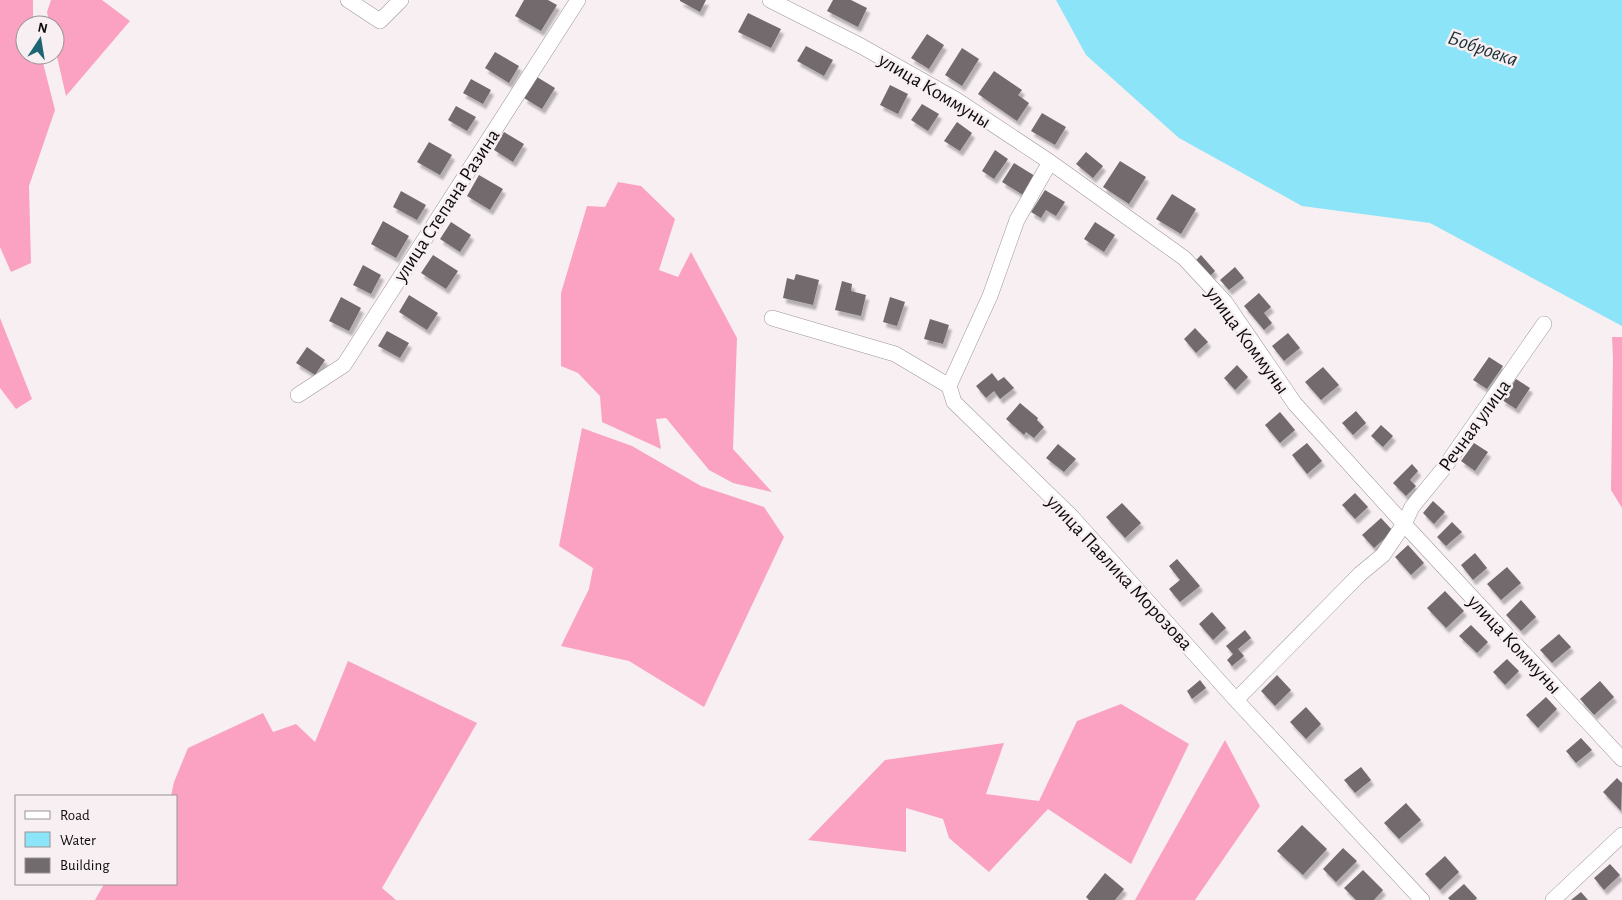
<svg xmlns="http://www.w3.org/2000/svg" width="1622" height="900" font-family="'Alegreya Sans',sans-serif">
<defs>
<filter id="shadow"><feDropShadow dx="3" dy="5" stdDeviation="1" flood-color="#0004"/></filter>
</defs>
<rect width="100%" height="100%" fill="#f7eff1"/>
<path fill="#fba2c3" d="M0 0H33V25H25V55H41L55 110 29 186 31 263 11 272 0 247Z
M51 0H102L130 21 66 96 55 48V25H50L47 12Z
M618 182 641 186 675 219 659 270 678 277 691 252 737 338 733 449 772 492 733 483 709 470 666 418 656 419 661 449 602 422 600 396 578 373 561 366V293L587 206 605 207Z
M0 318 32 399 16 409 0 388Z
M1612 337H1622V508L1611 490 1613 358Z
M582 428 632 446 701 486 764 507 784 537 704 707 629 661 561 646 589 589 593 568 559 546Z
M348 661 477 723 382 888 396 900H95L104 884H176V796H171L174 782 188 748 263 713 273 732 296 724 315 742Z
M1121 704 1189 744 1131 864 1048 809 989 872 949 838 943 819 906 808V852L808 840 885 760 1004 743 986 794 1039 801 1077 721Z
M1225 740 1260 806 1195 900H1135Z"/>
<path fill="#8ce4f8" d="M1056 0H1622V326L1430 223 1302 206 1179 138 1086 55Z"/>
<path fill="#726b6d" filter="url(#shadow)" d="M524 0H548L557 5 541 31 515 16Z
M680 0H706L700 12 680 1Z
M833 0H851L867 8 858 27 827 11Z
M748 13 781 29 771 48 738 32Z
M927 34 944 45 929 69 911 58Z
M806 46 833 60 824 76 797 61Z
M962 48 979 59 962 86 945 75Z
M495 52 519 66 509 83 485 68Z
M994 71 1022 90 1018 95 1029 103 1017 121 978 94Z
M537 77 555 88 542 109 524 98Z
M471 79 491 90 483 104 463 93Z
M890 85 908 94 898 114 880 105Z
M922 104 939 114 928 131 911 120Z
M456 106 476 117 467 131 448 120Z
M1042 113 1066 127 1055 145 1031 131Z
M957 122 972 133 960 151 944 141Z
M504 132 524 144 513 162 494 150Z
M429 142 452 155 440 175 417 162Z
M995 150 1008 159 994 179 982 171Z
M1086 152 1103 166 1093 178 1076 164Z
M1120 161 1146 177 1129 204 1103 187Z
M1014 163 1035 176 1023 195 1002 182Z
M479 175 503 189 490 210 467 196Z
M1045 190 1065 202 1056 216 1046 210 1041 218 1031 212Z
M401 191 426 205 417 220 393 207Z
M1172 194 1196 209 1181 234 1156 219Z
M383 221 409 236 396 258 371 244Z
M451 222 471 235 460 252 440 239Z
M1095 222 1115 235 1104 252 1084 239Z
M433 255 458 271 446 289 421 273Z
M1201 255 1215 271 1209 277 1195 261Z
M363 265 381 275 371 294 353 285Z
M1235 267 1244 278 1229 290 1220 280Z
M796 274 819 280 813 305 783 298 787 278 794 280Z
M842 281 852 284 851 291 866 295 861 316 835 310Z
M1259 293 1271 307 1264 313 1272 323 1264 330 1244 306Z
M409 295 438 313 427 330 399 312Z
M341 297 361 308 349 331 329 321Z
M890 297 905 302 897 326 883 322Z
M930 319 949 325 943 344 924 339Z
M1195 328 1208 342 1196 353 1184 339Z
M387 331 409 343 400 358 378 346Z
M1288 333 1300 348 1284 361 1272 346Z
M307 347 325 360 315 375 296 363Z
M1489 357 1503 366 1487 389 1473 380Z
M1237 365 1248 377 1235 390 1224 378Z
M1323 367 1339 385 1321 400 1305 382Z
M992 373 998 381 1004 377 1014 388 1000 399 994 391 986 398 976 386Z
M1516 379 1530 388 1516 409 1502 400Z
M1020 403 1038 418 1037 420 1044 427 1034 438 1026 432 1024 435 1006 419Z
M1356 411 1366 423 1353 435 1342 423Z
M1280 412 1295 430 1280 443 1265 425Z
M1381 425 1393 436 1383 447 1371 436Z
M1307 443 1322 461 1307 474 1292 455Z
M1474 443 1488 452 1475 471 1461 461Z
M1058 444 1076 459 1064 472 1046 458Z
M1412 464 1418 471 1410 480 1416 486 1406 496 1393 483Z
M1355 493 1368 507 1355 519 1342 505Z
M1433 501 1445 512 1434 524 1423 513Z
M1122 503 1141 523 1125 538 1106 517Z
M1381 518 1393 531 1374 548 1362 535Z
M1452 522 1462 532 1446 546 1437 537Z
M1408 545 1424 563 1411 575 1395 557Z
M1475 553 1487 568 1473 580 1461 565Z
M1177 559 1200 586 1180 602 1169 589 1180 580 1169 566Z
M1507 567 1521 583 1501 600 1487 584Z
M1445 591 1464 611 1446 628 1427 608Z
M1521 600 1536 617 1521 631 1506 615Z
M1212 612 1226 628 1213 640 1199 624Z
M1471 625 1488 642 1477 653 1459 636Z
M1245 630 1251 638 1238 649 1244 656 1232 666 1227 660 1233 654 1226 646Z
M1559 634 1571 647 1552 663 1540 650Z
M1507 659 1519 671 1505 685 1493 672Z
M1277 675 1291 690 1275 706 1261 691Z
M1200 680 1206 688 1192 699 1187 691Z
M1600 681 1614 697 1594 715 1580 699Z
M1546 697 1557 709 1538 728 1526 715Z
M1306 707 1321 724 1306 739 1290 722Z
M1581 738 1592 750 1576 763 1566 751Z
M1361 767 1371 780 1355 793 1344 780Z
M1617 778 1622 783 1621 811 1603 792Z
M1406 803 1421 820 1399 839 1384 823Z
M1302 825 1327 849 1303 875 1277 851Z
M1343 848 1357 861 1336 882 1323 869Z
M1445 856 1459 872 1440 890 1425 874Z
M1610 864 1620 875 1604 890 1594 878Z
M1363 870 1383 890 1374 900H1356L1344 888Z
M1105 873 1124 889 1115 900H1089L1086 897Z
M1464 884 1477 898 1475 900H1450L1448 898Z
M1581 892 1588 900H1571Z"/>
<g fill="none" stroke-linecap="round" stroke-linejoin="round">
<g stroke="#9e9698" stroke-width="16">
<path id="street" d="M348 0 380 21 401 0
M770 0 861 46 955 99 1050 162 1184 258 1225 302 1295 404 1404 524 1622 759
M772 318 895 354 949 386 954 402 1072 517 1236 700 1422 900
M949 386 990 296 1017 220 1050 162
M298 395 344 365 578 0
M1236 700 1360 574 1383 555 1404 524 1412 507 1444 468 1544 324
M1553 900 1622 835"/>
</g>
<use href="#street" stroke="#fff" stroke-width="15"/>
</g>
<g text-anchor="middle" stroke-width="5" stroke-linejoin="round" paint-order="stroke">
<g font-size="20" fill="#0e0b0c" stroke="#f7eff1">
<text transform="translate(935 90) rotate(31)" y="7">улица Коммуны</text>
<text transform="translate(446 205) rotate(-57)" y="7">улица Степана Разина</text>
<text transform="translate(1248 340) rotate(54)" y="7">улица Коммуны</text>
<text transform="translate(1474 425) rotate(-54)" y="7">Речная улица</text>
<text transform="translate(1120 572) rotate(47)" y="7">улица Павлика Морозова</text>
<text transform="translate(1515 644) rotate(47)" y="7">улица Коммуны</text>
</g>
<g font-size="21" font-style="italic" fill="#1d3237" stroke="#f7eff1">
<text transform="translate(1483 48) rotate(19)" y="7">Бобровка</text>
</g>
</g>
<rect x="15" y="795" width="162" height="90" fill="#f7eff1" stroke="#9a9495"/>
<rect x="25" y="811" width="25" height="8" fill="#ffffff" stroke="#9a9495"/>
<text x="60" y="820" font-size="15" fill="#0e0b0c">Road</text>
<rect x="25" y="832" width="25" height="15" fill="#8ce4f8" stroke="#9a9495"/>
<text x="60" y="845" font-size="15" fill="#0e0b0c">Water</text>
<rect x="25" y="858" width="25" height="15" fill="#726b6d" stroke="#9a9495"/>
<text x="60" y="870" font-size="15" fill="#0e0b0c">Building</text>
<g transform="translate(40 40) rotate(12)"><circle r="24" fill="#f7eff1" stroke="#9a9495"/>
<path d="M0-4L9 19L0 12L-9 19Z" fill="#1d6573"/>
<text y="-8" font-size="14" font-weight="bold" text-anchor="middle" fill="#0e0b0c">N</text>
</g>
</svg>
